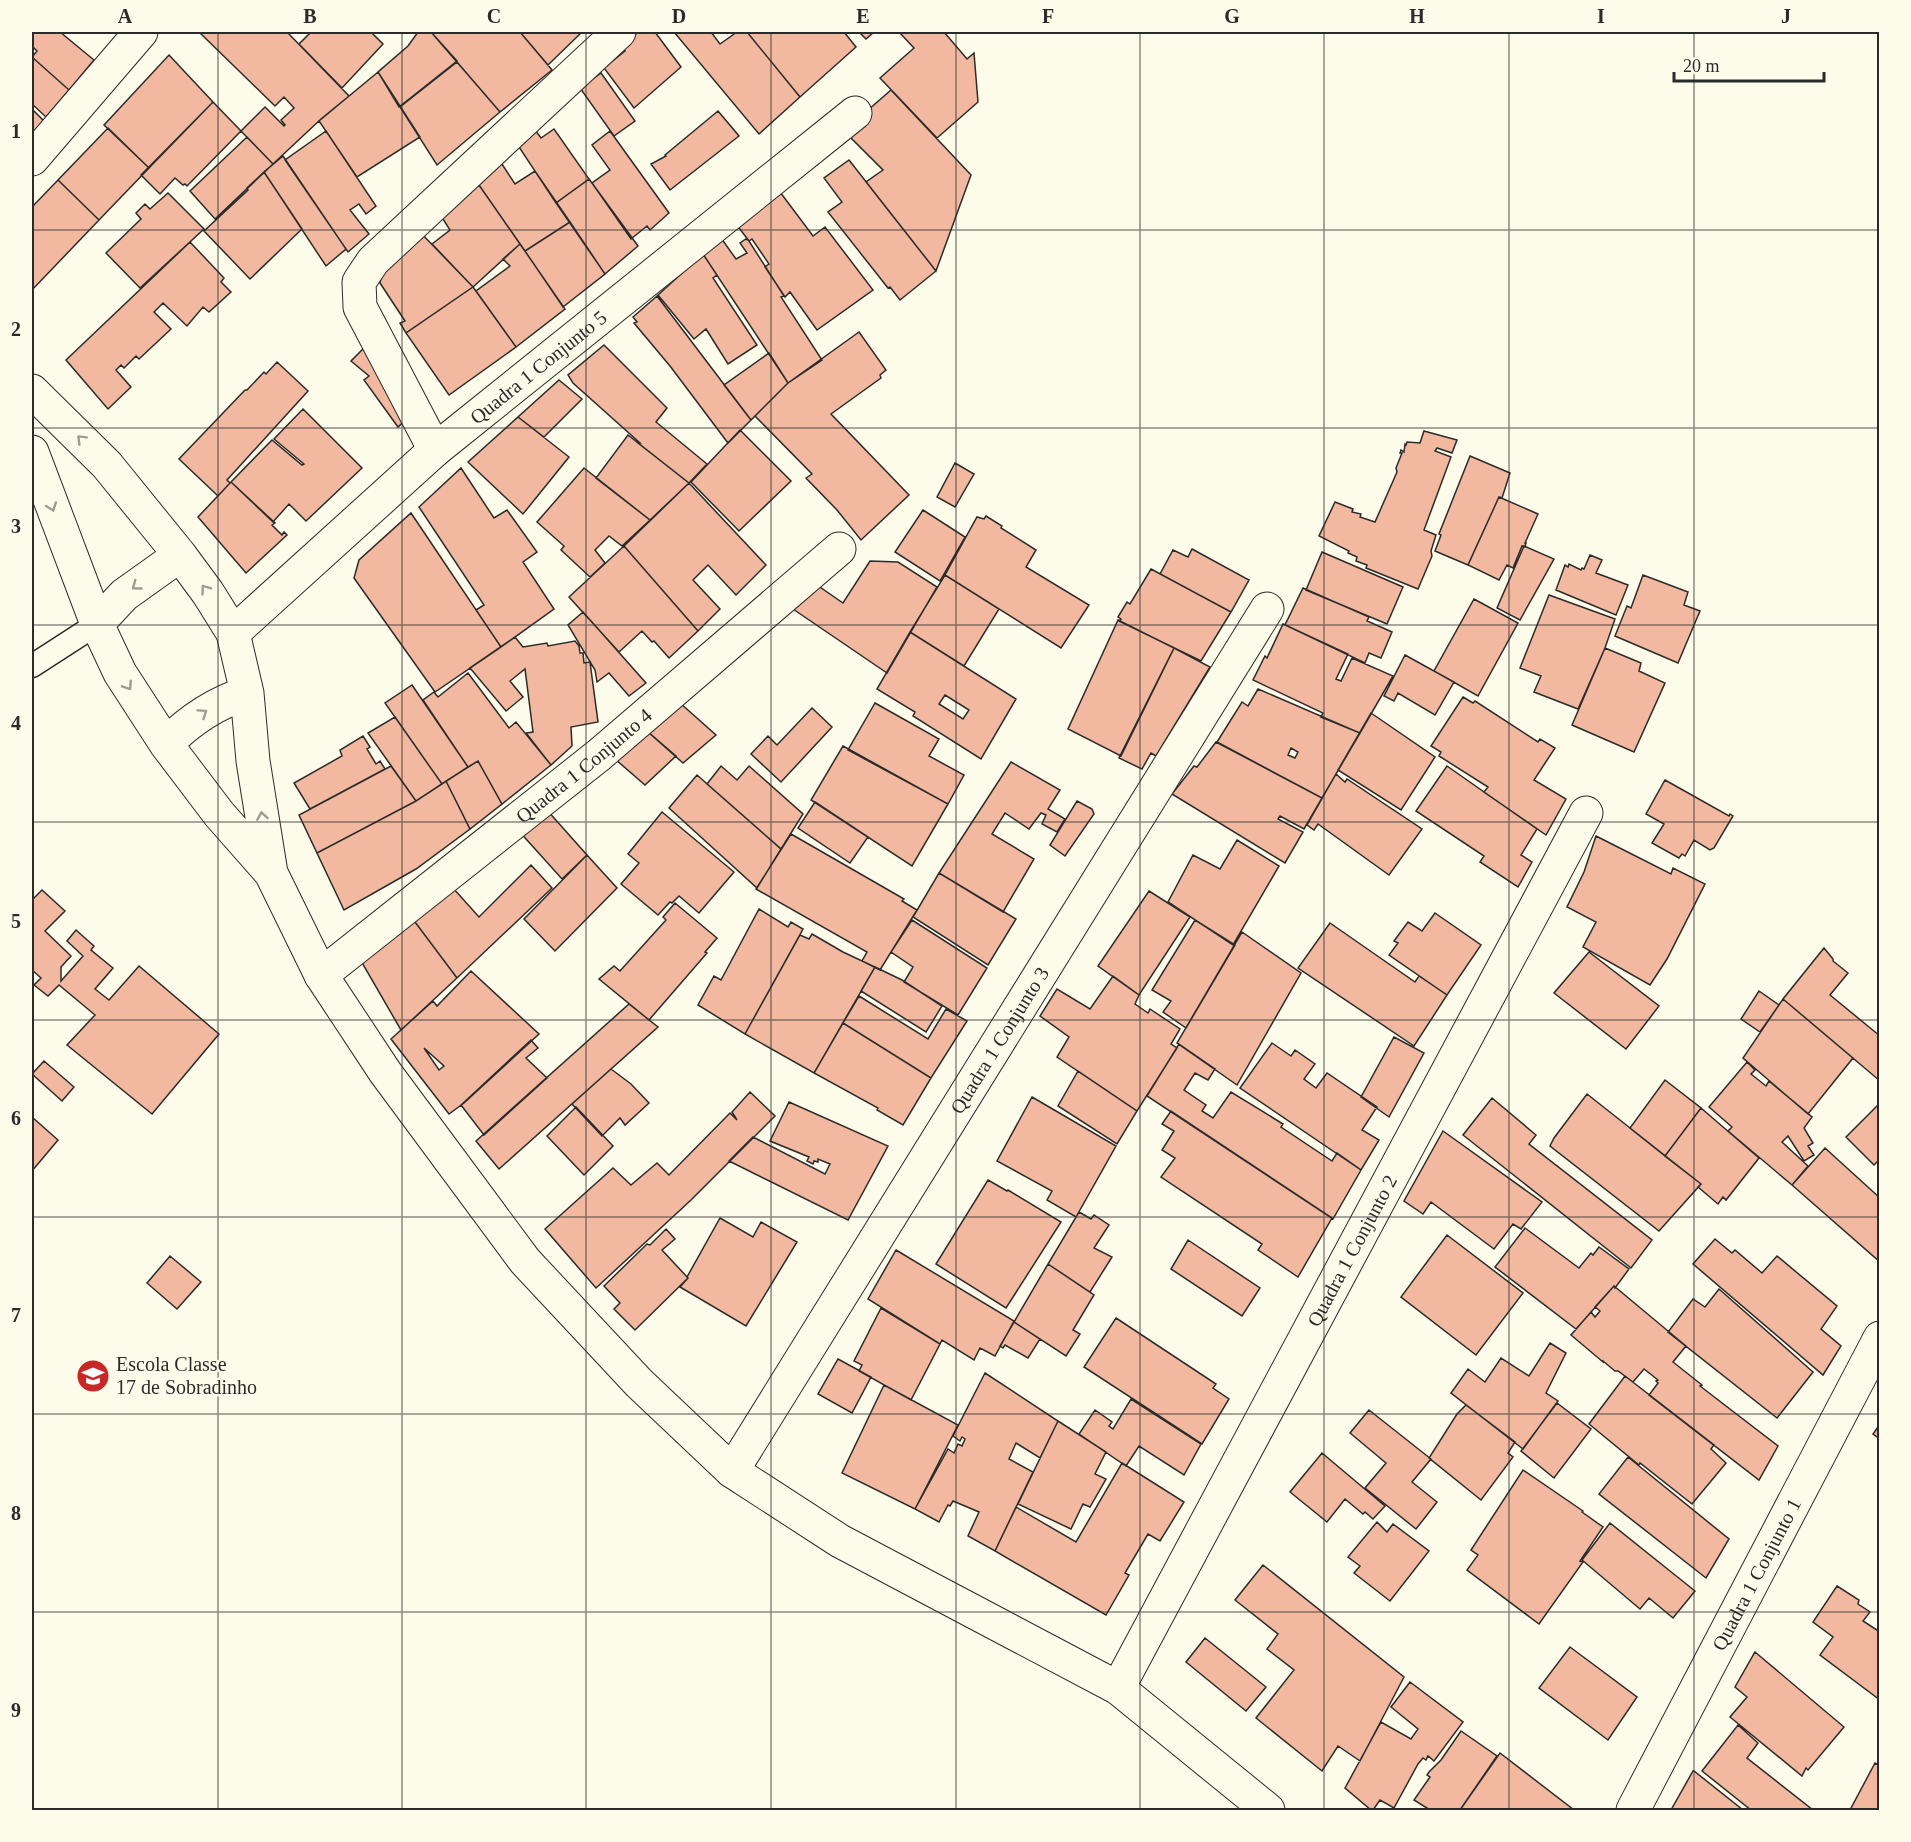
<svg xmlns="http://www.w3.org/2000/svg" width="1911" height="1842" font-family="'Times New Roman',serif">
<rect width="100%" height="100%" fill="#fdfbea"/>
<path fill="#f2b8a0" stroke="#2b2b2b" stroke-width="1.5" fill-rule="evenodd" d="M32 32H60L94 60 69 90 32 57 37 51 32 46Z
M199 32H287L349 96 321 119 273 164 241 131 265 107 284 126 285 125 281 120 294 108 284 97 275 106Z
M306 32H376L373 34 383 44 342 88 299 44 309 34Z
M418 32H431L457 61 399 107 378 72 408 46Z
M431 32H520L552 70 500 112Z
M520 32H582L548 65Z
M638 32H655L681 67 634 108 604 68 625 51 621 47Z
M674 32H711L720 44 737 32H747L800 97 759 134Z
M747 32H844L856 47 800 97Z
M859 32H874L866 39Z
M899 32H944L967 59 974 53 978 102 937 138 880 78 914 48Z
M169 55 213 102 149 168 104 125Z
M32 57 69 90 46 117 32 104Z
M457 62 500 112 437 165 400 107Z
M378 72 420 137 357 177 319 121Z
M601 73 635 121 614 136 580 88Z
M891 90 971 175 936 271 866 182 883 170 844 131Z
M213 102 241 131 187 186 185 184 183 185 175 178 160 194 141 175Z
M32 109 44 121 32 134Z
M718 111 739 136 670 190 651 164 666 156 665 155Z
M532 126 541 138 554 129 589 179 556 203 515 141Z
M108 128 149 168 99 220 58 180Z
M326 131 376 206 366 214 359 204 350 210 369 234 348 252 285 160Z
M610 131 669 213 650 230 647 226 631 239 592 183 610 170 592 145Z
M247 137 273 164 215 219 190 191Z
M283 156 346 249 326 266 264 172Z
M498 158 515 184 535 171 570 222 525 251 479 185Z
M849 160 936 271 900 300 890 287 888 288 828 212 842 202 824 178Z
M264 172 302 229 250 279 204 231 248 190 247 188Z
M589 179 638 246 605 274 556 203Z
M58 180 99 220 32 290V207Z
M479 185 520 244 473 287 432 244 450 230 438 211Z
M777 188 813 236 825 227 873 290 817 330 790 292 785 297 765 267 769 264 752 239 749 241 736 224Z
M168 193 204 229 140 288 106 253 141 219 136 213 145 204 150 209Z
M570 222 605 274 563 307 525 251Z
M418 230 473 287 406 333 400 323 405 321 380 283 386 254Z
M721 238 736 259 747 253 740 243 746 239 749 241 784 296 781 297 822 360 788 383 703 254Z
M190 242 224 278 221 282 231 292 209 312 203 307 187 326 163 303 154 312 171 329 139 359 136 356 124 368 121 365 116 370 131 387 108 409 66 360Z
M520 244 565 309 516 347 476 291 510 266 503 259Z
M703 254 717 275 713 278 757 345 728 364 706 329 694 339 658 295Z
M473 287 516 347 449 395 406 333Z
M657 296 751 420 728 443 670 366 634 323 637 322 633 317Z
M859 332 886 370 880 375 881 378 831 414 909 495 861 540 837 510 806 478 812 474 755 416 788 383Z
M375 337 421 405 398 427 364 380 369 376 351 361Z
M604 345 667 408 656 422 707 464 689 483 638 443H640L573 383 568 375Z
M769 353 788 383 751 420 724 385Z
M277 362 308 391 227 480 230 483 218 496 179 459 245 390H247L264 372 266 374Z
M559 380 582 399 544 437 518 417Z
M303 409 362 468 306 521 289 504 273 522 231 482 272 440 302 465 304 464 274 439Z
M518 417 569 457 523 514 468 462Z
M740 430 791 481 739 531 691 482Z
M1424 431 1457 440 1452 453 1437 448 1435 451 1451 457 1424 530 1436 535 1431 551 1432 556 1418 589 1366 568 1367 565 1356 561 1357 557 1348 553 1349 551 1319 536 1335 502 1353 509 1352 512 1361 514 1360 517 1375 522 1397 472 1396 468 1402 453H1400L1401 450 1404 452 1405 444 1406 445 1407 442 1420 443Z
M628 435 689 483 650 520 596 478Z
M1470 456 1510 473 1502 498 1499 497 1468 565 1435 551 1441 535 1439 534Z
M955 463 974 474 955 507 937 497Z
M461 468 494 518 507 510 537 552 523 562 554 609 501 647 476 610 484 605 419 507Z
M584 468 650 520 622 546 609 536 595 550 605 563 590 577 561 550 564 546 537 522Z
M231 482 275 523 272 525 282 535 284 532 287 535 246 573 198 517Z
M689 483 766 565 736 595 708 565 693 580 720 609 698 631 624 546Z
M1499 497 1538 514 1525 543H1526L1525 547 1522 546 1513 568 1507 565 1499 580 1468 565Z
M923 510 965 537 940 581 895 552Z
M411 513 501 647 435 692 354 578 359 560Z
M986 516 1002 526 1001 528 1036 550 1026 567 1089 605 1061 648 945 575 977 517 984 519Z
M624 546 698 631 669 658 654 641 652 642 642 631 619 652 569 597Z
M1524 546 1554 559 1520 620 1497 608Z
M1192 549 1249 580 1231 612 1160 574 1173 550 1188 557Z
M1322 552 1403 587 1387 624 1306 590Z
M1590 555 1602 560 1596 573 1628 585 1616 615 1556 590 1565 565 1568 567 1569 564 1581 570 1582 568 1584 569Z
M870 561 898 562 937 587 887 673 790 607 814 583 843 603Z
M1151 569 1231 612 1201 661 1119 621 1121 619 1118 617 1127 602 1130 604Z
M945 575 999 609 964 666 910 632Z
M1643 575 1688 592 1684 605 1700 611 1678 663 1615 636 1627 606 1631 608Z
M1303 588 1369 617 1367 621 1392 632 1381 658 1369 653 1365 663 1285 625Z
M1549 595 1615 619 1605 648 1578 709 1534 692 1541 676 1520 668Z
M1474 599 1518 623 1478 696 1434 671Z
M583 612 646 683 629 696 609 673 597 682 595 670 568 625Z
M1118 620 1174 648 1121 756 1068 729Z
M1283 624 1348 654 1336 679 1341 681 1352 658 1393 676 1360 733 1321 717 1323 713 1253 680 1265 656 1267 658Z
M910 632 1016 699 981 759 913 716 915 712 877 689ZM945 695 969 710 963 719 939 704Z
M515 637 523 647 547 643 548 646 575 641 579 646 580 653H583L584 663 590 662 598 722 571 727 572 746 551 765 526 733 533 732 525 669 510 681 523 697 506 711 470 668Z
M1174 648 1210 667 1156 756 1151 753 1142 769 1119 758Z
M1605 648 1641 663 1639 671 1665 683 1634 752 1572 725Z
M1405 655 1454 682 1435 715 1398 693 1394 701 1384 696Z
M468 673 509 728 516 722 551 765 502 804 478 761 468 767 423 700 434 692 438 697Z
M412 685 468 767 442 784 385 703Z
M1258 689 1360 733 1322 798 1217 742 1242 702 1248 706ZM1291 748 1298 752 1295 758 1288 755Z
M1463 697 1473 703 1475 701 1538 742 1540 739 1555 748 1534 780 1566 799 1546 835 1484 792 1488 787 1439 756 1441 752 1431 746Z
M680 703 716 735 683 763 647 731Z
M875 703 939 739 929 756 964 775 948 804 848 750Z
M812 708 832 727 781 782 751 754 768 736 777 745Z
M1371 713 1435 757 1401 810 1338 770Z
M395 717 442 784 416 801 368 733Z
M647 731 676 756 645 785 615 759Z
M363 736 370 747 367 749 376 764 380 761 385 769 310 809 294 783 342 756 340 750Z
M1216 742 1322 798 1304 829 1280 816 1278 819 1303 832 1285 863 1172 794 1194 766 1197 767Z
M843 746 948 804 912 866 811 800Z
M478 761 502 804 470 829 446 781Z
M1011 762 1060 790 1048 809 1065 819 1057 832 1042 824 1046 815 1041 813 1029 829 1005 813 992 834 1034 859 1003 912 939 873Z
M391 766 416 801 317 853 299 815Z
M721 766 737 780 749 766 803 814 781 849 707 784Z
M1447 766 1537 829 1521 855 1532 862 1518 887 1480 862 1484 856 1416 811Z
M1336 774 1345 782 1347 779 1422 829 1389 875 1318 824 1314 830 1307 825Z
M697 775 781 849 757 888 669 808Z
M1665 780 1729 816 1730 814 1733 816 1714 848 1710 850 1694 840 1685 856 1682 854 1679 858 1652 843 1664 824 1646 814Z
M446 781 470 829 416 869 344 910 317 853 416 801Z
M1077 801 1092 809 1094 814 1065 856 1050 845Z
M815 802 868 837 850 863 798 828Z
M546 809 587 855 562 879 518 830Z
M662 812 734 872 699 913 679 896 672 903 670 902 658 915 621 884 639 863 628 854Z
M791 834 904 899 902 901 917 910 880 970 862 961 867 952 756 889Z
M1596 836 1671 874 1673 868 1705 884 1667 959 1650 985 1583 947 1596 922 1567 907 1584 872Z
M1237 840 1279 866 1233 945 1168 902 1193 855 1220 869Z
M587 855 617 888 555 951 524 919Z
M531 865 552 888 457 978 412 918 453 888 479 917Z
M939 873 1016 919 988 965 913 917Z
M42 890 65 911 45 931 71 956 61 967V981L83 956 67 941 76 930 94 946 91 950 113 968 95 989 109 1000 139 966 219 1034 152 1114 67 1045 95 1015 59 985 48 996 34 985 41 978 32 970V900Z
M1149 891 1190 917 1139 995 1098 966Z
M675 903 717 938 705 952 707 953 649 1020 599 979 614 966 620 971 666 920 663 917Z
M759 909 788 927 791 922 803 929 745 1034 698 1005 714 976 721 980Z
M1435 913 1481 945 1447 995 1389 955 1398 943 1394 941 1408 922 1422 931Z
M412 918 457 978 401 1030 361 961Z
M912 920 987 968 958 1015 904 982 913 967 891 952Z
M1195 920 1235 945 1186 1028 1163 1012 1171 1001 1152 990Z
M1330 923 1415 982 1419 976 1447 995 1414 1046 1298 968Z
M1242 932 1301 973 1237 1085 1177 1043Z
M812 934 843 952 875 967 814 1073 745 1034 800 935 809 939Z
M1824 948 1833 959V961L1848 973 1830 995 1880 1036V1081L1783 999Z
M1589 952 1659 1006 1626 1049 1554 993Z
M875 967 902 980 942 1006 926 1032 861 991Z
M471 971 539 1034 464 1103 449 1114 391 1039 433 1001 437 1006ZM424 1048 444 1066 439 1070Z
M1113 976 1139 995 1135 1004 1148 1013 1150 1009 1180 1029 1171 1044 1177 1048 1137 1111 1057 1057 1069 1037 1040 1016 1057 989 1090 1009Z
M1759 991 1779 1005 1760 1032 1741 1019Z
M859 996 928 1039 946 1009 967 1021 931 1078 843 1023Z
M1783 999 1853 1058 1808 1114 1743 1058Z
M629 1004 658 1027 499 1169 476 1141Z
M843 1023 931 1078 903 1125 877 1110 878 1108 814 1073Z
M1394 1037 1424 1053 1389 1117 1361 1097Z
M531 1040 538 1048 526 1058 547 1078 484 1135 461 1105Z
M1272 1043 1291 1056 1295 1050 1315 1064 1304 1079 1316 1088 1327 1073 1377 1107 1362 1130 1379 1140 1361 1170 1240 1088Z
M1179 1044 1215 1069 1208 1080 1195 1073 1184 1090 1206 1105 1202 1111 1213 1118 1231 1092 1283 1124 1281 1127 1332 1161 1337 1153 1361 1170 1333 1219 1147 1096Z
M44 1061 74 1087 62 1101 32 1074Z
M1747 1062 1755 1070 1751 1074 1766 1086 1769 1081 1812 1117 1804 1128 1813 1143 1808 1146 1814 1155 1804 1161 1788 1136 1782 1142 1808 1166 1792 1185 1728 1131 1732 1127 1709 1107Z
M611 1069 631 1084 649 1103 625 1125 620 1118 602 1136 572 1104Z
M1078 1071 1137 1111 1117 1144 1058 1106Z
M1665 1080 1701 1108 1665 1156 1630 1128Z
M750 1092 775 1116 691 1200 596 1288 545 1229 613 1168 631 1185 657 1163 669 1175 730 1113 737 1120 732 1112Z
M1587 1094 1701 1184 1659 1231 1550 1146 1554 1138Z
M1032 1097 1116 1146 1076 1217 1047 1200 1052 1191 997 1161Z
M1492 1098 1536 1135 1529 1144 1652 1240 1631 1268 1463 1135Z
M789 1102 888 1146 848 1220 729 1161 753 1137 825 1174 830 1164 818 1159V1162L814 1161 813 1164 807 1161 809 1157 770 1141Z
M1880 1103V1159L1874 1165 1846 1137Z
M576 1107 613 1146 584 1175 547 1136Z
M1701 1108 1759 1158 1726 1200 1723 1197 1718 1204 1698 1187 1701 1184 1665 1156Z
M1171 1111 1332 1218 1298 1277 1258 1250 1262 1244 1161 1177 1175 1158 1162 1150 1174 1131 1162 1124Z
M32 1117 58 1140 32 1171Z
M1443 1131 1542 1202 1521 1229 1513 1224 1494 1249 1431 1202 1423 1214 1404 1201Z
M1825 1148 1880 1198V1262L1792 1185Z
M988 1180 1007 1191 1008 1190 1061 1222 1006 1308 936 1264Z
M1079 1212 1091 1219 1094 1215 1109 1225 1094 1248 1112 1257 1090 1292 1048 1264Z
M720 1218 753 1237 761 1222 797 1242 746 1326 680 1287 688 1278 687 1277Z
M1525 1228 1579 1268 1591 1253 1593 1255 1599 1247 1629 1269 1615 1288 1614 1286 1576 1329 1495 1267Z
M666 1229 675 1239 662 1250 688 1278 635 1330 614 1309 620 1303 604 1286 647 1244 650 1245Z
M1447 1235 1523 1293 1476 1355 1401 1297Z
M1715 1239 1732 1253 1735 1250 1762 1273 1777 1256 1837 1306 1821 1329 1841 1346 1823 1375 1693 1264Z
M1188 1240 1260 1288 1242 1316 1171 1269Z
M896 1250 1014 1321 995 1356 980 1348 974 1360 942 1340 940 1344 868 1299Z
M170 1256 201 1282 177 1309 147 1283Z
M1048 1264 1094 1295 1073 1330 1080 1334 1066 1356 1014 1322Z
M1614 1286 1686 1346 1673 1362 1702 1385 1700 1386 1778 1446 1759 1480 1649 1395 1658 1383 1656 1381 1658 1380 1644 1369 1633 1382 1618 1371H1615L1603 1361V1362L1571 1335 1591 1312 1595 1317 1600 1311 1595 1307Z
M1719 1289 1813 1372 1777 1418 1668 1332 1693 1299 1705 1307Z
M881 1308 940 1344 911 1400 859 1371 862 1365 854 1361Z
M1116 1318 1216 1384 1213 1388 1229 1399 1202 1444 1084 1367Z
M1014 1322 1040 1339 1028 1358 1005 1345 1003 1348 1000 1346Z
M1550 1343 1566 1353 1546 1393 1558 1401 1523 1449 1451 1393 1468 1369 1485 1382 1501 1358 1529 1376Z
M838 1359 871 1377 852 1413 818 1394Z
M985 1373 1058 1421 1040 1458 1016 1443 1009 1459 1033 1472 995 1551 968 1536 979 1512 953 1501 950 1506 948 1505 939 1522 915 1509 948 1449 954 1453 958 1444 962 1446 965 1439 962 1437 960 1441 953 1436Z
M1625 1376 1714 1445 1711 1449 1726 1463 1692 1504 1640 1463 1639 1465 1589 1424Z
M884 1385 958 1425 915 1509 842 1473Z
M1131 1399 1201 1444 1184 1475 1139 1446 1126 1466 1079 1434 1095 1410 1112 1422 1109 1426 1113 1429Z
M1557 1403 1591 1429 1554 1478 1521 1451Z
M1466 1405 1515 1442 1508 1453 1513 1457 1481 1500 1429 1458 1457 1414Z
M1369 1410 1431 1459 1412 1482 1437 1502 1416 1529 1365 1488 1386 1463 1350 1433Z
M1058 1421 1106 1452 1095 1474 1106 1479 1090 1507 1083 1504 1071 1529 1018 1504Z
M1880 1424V1439L1873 1434Z
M1322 1453 1385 1506 1373 1519 1365 1512 1363 1514 1345 1499 1327 1522 1290 1492Z
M1628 1457 1729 1539 1706 1578 1599 1494Z
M1122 1463 1184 1502 1160 1541 1148 1534 1125 1573 1129 1575 1106 1615 995 1551 1016 1507 1076 1542Z
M1523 1470 1583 1511 1582 1512 1603 1527 1580 1561 1583 1562 1539 1624 1467 1570 1478 1555 1471 1550Z
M1377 1522 1387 1532 1393 1524 1429 1551 1390 1601 1354 1573 1360 1566 1348 1557Z
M1610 1523 1695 1591 1673 1618 1649 1598 1640 1609 1582 1560Z
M1263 1565 1404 1677 1360 1761 1338 1746 1322 1771 1256 1718 1294 1670 1267 1649 1278 1634 1235 1600Z
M1837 1586 1859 1600 1858 1604 1870 1612 1863 1621 1880 1632V1700L1820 1655 1833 1637 1813 1622Z
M1205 1638 1266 1687 1246 1711 1186 1662Z
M1570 1647 1637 1697 1608 1740 1539 1688Z
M1755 1652 1844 1727 1808 1770 1806 1768 1802 1776 1730 1717 1747 1697 1735 1687Z
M1410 1682 1463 1722 1434 1761 1428 1756 1426 1760 1423 1758 1418 1764 1394 1808 1380 1800 1373 1810H1371L1345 1788 1381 1722 1411 1739 1418 1729 1391 1707Z
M1738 1725 1758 1743 1747 1758 1813 1810H1751L1702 1771Z
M1461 1731 1497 1756 1460 1810H1430L1414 1800 1430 1777 1427 1775 1429 1772 1441 1760Z
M1500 1753 1574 1810H1460Z
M1875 1763 1880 1766V1810H1850Z
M1693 1771H1694L1743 1810H1671Z"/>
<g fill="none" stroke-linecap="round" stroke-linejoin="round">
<g stroke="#2b2b2b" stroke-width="25">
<path id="lane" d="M32 666 97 624"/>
</g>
<g stroke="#2b2b2b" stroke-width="35">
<g id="street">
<path d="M32 159 141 32"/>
<path d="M435 450 360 307 359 282 373 261 619 32"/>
<path id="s1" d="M233 633 435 450 855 113"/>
<path id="s2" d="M321 975 599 755 839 549"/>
<path id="s3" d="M732 1471 1267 609"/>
<path id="s4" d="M1118 1688 1586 813"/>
<path id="s5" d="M1633 1810 1880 1338"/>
</g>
</g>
<g stroke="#2b2b2b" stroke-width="35">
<path id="secondary" d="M32 391 107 465 180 555 208 593 233 633 247 693 253 761 271 873
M32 452 97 624 120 673 166 744 219 814 271 873 321 975 385 1072 525 1261 639 1383 732 1471 840 1541 1118 1688 1268 1810
M97 624 124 595 180 555
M166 744C190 720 215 703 247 693"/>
</g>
<use href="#lane" stroke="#fdfbea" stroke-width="22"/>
<use href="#street" stroke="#fdfbea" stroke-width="33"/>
<use href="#secondary" stroke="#fdfbea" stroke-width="33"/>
</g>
<defs><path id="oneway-chevron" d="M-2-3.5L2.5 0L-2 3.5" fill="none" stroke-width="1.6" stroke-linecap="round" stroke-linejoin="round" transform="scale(1.5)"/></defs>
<g stroke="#9e9d94">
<use href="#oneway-chevron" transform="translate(81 439) rotate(-135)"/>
<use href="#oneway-chevron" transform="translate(52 507) rotate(70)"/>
<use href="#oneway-chevron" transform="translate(136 586) rotate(144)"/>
<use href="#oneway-chevron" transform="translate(205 589) rotate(-125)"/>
<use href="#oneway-chevron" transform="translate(128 686) rotate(57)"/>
<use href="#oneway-chevron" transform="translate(203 713) rotate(-34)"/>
<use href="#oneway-chevron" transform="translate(262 816) rotate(-99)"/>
</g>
<path fill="none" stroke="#2b2b2b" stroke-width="1.5" stroke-opacity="0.55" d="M218 32V1810M402 32V1810M586 32V1810M771 32V1810M956 32V1810M1140 32V1810M1324 32V1810M1509 32V1810M1694 32V1810M32 230H1880M32 428H1880M32 625H1880M32 822H1880M32 1020H1880M32 1217H1880M32 1414H1880M32 1612H1880"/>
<defs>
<g id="school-disc" transform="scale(1.725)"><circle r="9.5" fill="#c62828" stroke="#fdfbea"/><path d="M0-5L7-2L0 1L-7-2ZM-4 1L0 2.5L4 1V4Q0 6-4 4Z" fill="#fff"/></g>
</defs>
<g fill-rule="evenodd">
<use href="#school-disc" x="93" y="1376"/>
</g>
<g text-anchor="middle" stroke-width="4.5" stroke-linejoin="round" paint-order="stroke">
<g font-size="20" fill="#2b2b2b" stroke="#fdfbea">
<text dy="7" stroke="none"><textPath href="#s1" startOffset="405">Quadra 1 Conjunto 5</textPath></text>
<text dy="7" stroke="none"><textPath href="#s2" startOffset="336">Quadra 1 Conjunto 4</textPath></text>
<text dy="7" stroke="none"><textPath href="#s3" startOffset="507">Quadra 1 Conjunto 3</textPath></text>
<text dy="7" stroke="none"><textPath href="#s4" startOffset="496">Quadra 1 Conjunto 2</textPath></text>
<text dy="7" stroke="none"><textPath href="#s5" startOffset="266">Quadra 1 Conjunto 1</textPath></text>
</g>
<g font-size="20" fill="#2b2b2b" stroke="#fdfbea" text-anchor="start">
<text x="116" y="1371">Escola Classe<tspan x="116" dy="23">17 de Sobradinho</tspan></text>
</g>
</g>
<rect width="1911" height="1842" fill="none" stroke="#fdfbea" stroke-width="66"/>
<path d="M1674 72v9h150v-9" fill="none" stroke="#2b2b2b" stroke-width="3"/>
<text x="1683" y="72" font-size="18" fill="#2b2b2b" stroke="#fdfbea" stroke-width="4.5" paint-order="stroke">20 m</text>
<rect x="33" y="33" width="1845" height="1776" fill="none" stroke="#2b2b2b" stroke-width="2"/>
<g font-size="20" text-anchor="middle" font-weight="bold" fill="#2b2b2b">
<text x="125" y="23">A</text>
<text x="310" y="23">B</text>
<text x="494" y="23">C</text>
<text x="679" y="23">D</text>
<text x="863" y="23">E</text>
<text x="1048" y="23">F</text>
<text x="1232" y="23">G</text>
<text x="1417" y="23">H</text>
<text x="1601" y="23">I</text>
<text x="1786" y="23">J</text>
<text x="16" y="138">1</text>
<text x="16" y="336">2</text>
<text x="16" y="533">3</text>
<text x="16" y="730">4</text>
<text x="16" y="928">5</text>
<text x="16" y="1125">6</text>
<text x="16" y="1322">7</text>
<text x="16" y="1520">8</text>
<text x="16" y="1717">9</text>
</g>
</svg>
